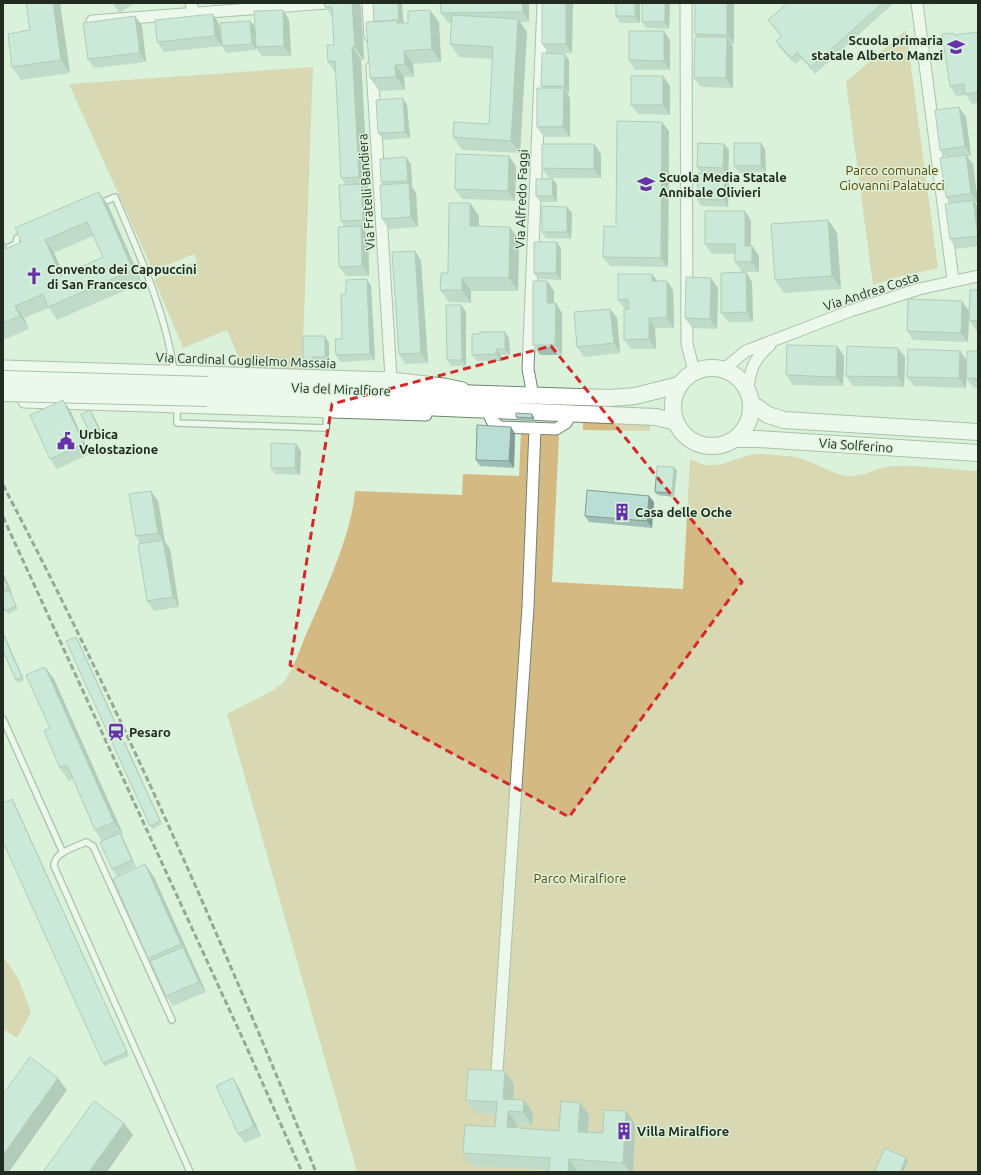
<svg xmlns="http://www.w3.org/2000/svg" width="981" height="1175" font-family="Ubuntu,sans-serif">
<rect width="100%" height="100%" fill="#daf2da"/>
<path fill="#d5b983" d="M906 30 938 268 901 276 873 285 846 82Z
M313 67 302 370 243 368 227 330 183 348 154 279 197 261 194 254 153 271 69 84Z
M583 419 650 421V431L583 430Z
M521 433 559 435 552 582 683 589 690 459C695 461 701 465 707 465 726 467 741 454 760 454 773 455 787 455 800 458 816 463 831 474 848 476 864 477 877 467 893 466 921 465 950 470 978 471V1172H357L227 714C237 709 278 689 283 683 293 670 299 652 305 637 323 596 352 534 355 491L462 495 463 474 519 476Z
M3 956 19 980 31 1013 17 1038 3 1029Z"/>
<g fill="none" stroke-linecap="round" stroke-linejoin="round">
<g stroke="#6f856f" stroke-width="8">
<path id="lane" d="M99 204 115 197C139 254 165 310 174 371
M3 250 16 244 17 238 25 235
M177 406V423L326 428 327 411
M3 719 63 853
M172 1020 93 846 86 842C74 848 54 852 54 866L190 1172"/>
</g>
<g stroke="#6f856f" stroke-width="13">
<path id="street" d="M191 3 194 14
M368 3 370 36
M686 3 687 344 694 371
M917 3 953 280
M92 21 327 3
M372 67 391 378
M3 366 391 378 444 384 463 388
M9 366 24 402 426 415
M724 369 746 351 850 311 919 289 978 276
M748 390C750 369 754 359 770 345
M533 396 528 369 543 3
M483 409 486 408 492 421 500 427 556 429 566 423 572 413
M497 1071 528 607 535 428"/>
</g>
<g stroke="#6f856f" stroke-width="18">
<path id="secondary" d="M673 407a39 39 0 1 1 78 0a39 39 0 1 1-78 0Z
M208 385 610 398 635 396 679 385
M207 398 656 417 676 422
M751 403 768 415 784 420 978 432
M735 439H758L978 453"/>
</g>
<use href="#lane" stroke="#fff" stroke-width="5.5"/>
<use href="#street" stroke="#fff" stroke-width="11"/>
<use href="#secondary" stroke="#fff" stroke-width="16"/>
<path stroke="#424e42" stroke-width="3" stroke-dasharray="6 3" stroke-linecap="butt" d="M3 485C120 708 222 939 316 1172
M3 517 247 1048 302 1172"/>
<g stroke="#6f856f" stroke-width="18" stroke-linecap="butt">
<path id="secondary-bridge" d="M3 379 208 385
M3 393 207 398"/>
</g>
<use href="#secondary-bridge" stroke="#fff" stroke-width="16"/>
</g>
<path fill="#9fbfb6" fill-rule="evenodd" d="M26 3H60L70 73 21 80 12 67 30 30Z
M113 3H135L119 13Z
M211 3H230L212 5Z
M324 3H358L361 7 364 60H361L368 190H365L366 191 367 227H362L368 236 369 276H346L339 267 344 226 341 221 346 185 341 178 336 73 328 62 334 45 333 18 325 7Z
M373 3H401L402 5 403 23 439 22 441 62 413 64 414 77H404L405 90 379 91 370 78 374 22Z
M529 3V22H520L527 32 520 153 462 150 453 137 489 124 492 59 459 57 450 44 451 23H448L441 13Z
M542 3 572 53H549L542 44Z
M616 3H640V23H620L616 16Z
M670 3 669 29 646 28 642 22Z
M695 3H733L734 4V44H731L733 47V88L701 87 694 78 697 37 695 34Z
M788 3H894L815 74 802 59 795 64 780 48 776 41 781 36 773 27 768 20Z
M926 3H939L927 5Z
M283 10 289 20 291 56H262L256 48V50L226 53 222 46 164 52 157 42 219 24 222 44 250 21 255 27Z
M135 16 142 26 146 62 94 68 88 59Z
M978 32V103L972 104 966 95 956 96 950 86 955 35Z
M670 40V70H635L629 60Z
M569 60V93H567L570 98V137H544L537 127 543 88 541 86Z
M670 86V115L638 114 631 105Z
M407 105 410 138 383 140 378 133Z
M966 117 971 156 967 157 973 164 978 203H975L978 207V246L956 249 950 239V203L946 197V157L940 150Z
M669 131 668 267 610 266 603 257 616 227Z
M594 144 601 154V178H549L542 168Z
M724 144 729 150 728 175 702 174 697 167Z
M765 149 766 172 739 173 734 166Z
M411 164 412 187 416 193 418 227 389 229 382 219 383 185 381 182Z
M516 166 515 201 462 199 455 189Z
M553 179 557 185V202H540L536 196Z
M729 181 728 207 701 206 697 199Z
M99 192 108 205 142 283 57 320 49 308 24 318 29 329 3 340V243L4 242 8 248 21 242ZM93 236 103 257 64 275 54 253Z
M470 203 479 216V227H510L519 240 518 291H471V303L449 302 440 290 448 273Z
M567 207 572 213 571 239 546 238 542 232Z
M745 211 751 221V246H752L759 256V272H742L735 262V254H712L705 244Z
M828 220 837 233 841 289 784 293 775 280Z
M557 242 561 249V280L538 279 534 273Z
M415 251 421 261 428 363 405 364 399 354Z
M652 274 657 281 673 290 674 328H655L656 349H631L624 340 625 309 618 300Z
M547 281 554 291V303L562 313V355H540L533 345Z
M752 282 753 322H728L721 313Z
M371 286 375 360 340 362 336 355 342 339 346 294Z
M718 288 717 329 692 328 685 318Z
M978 290V330H976L969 320Z
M461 305 466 312V366H451L447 360Z
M969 311 968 342 913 340 907 331Z
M617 318 620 353 584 357 577 347Z
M480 334 509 338 510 355H501V361H477L472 355Z
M329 343V363H317V368L307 367 303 361Z
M837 346 844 356 843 386 793 385 786 375Z
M960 351 967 361 978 351V388L973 387 966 378V388L914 386 907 377Z
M905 357 904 387 853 386 846 376Z
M63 400 70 410 90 454 57 469 50 459Z
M90 410 92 413 102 433 93 437 90 434Z
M516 417H534V421L518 420Z
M515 433 514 468 480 466 476 460Z
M296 444 301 451 300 475 275 474 271 468Z
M677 471 674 497 658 495 655 492Z
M158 501 165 542 170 549 179 607 154 611 147 601 140 543 136 536Z
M654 502 652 528 589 522 585 516Z
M3 572 12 593 11 594 18 609 8 614 3 605Z
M3 632 24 680 18 683 16 680 3 651Z
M78 640 162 824 153 829 150 826Z
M54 679 123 834 121 835 124 840 136 867 117 876 112 869 102 841 95 830 73 779 69 781 60 768 50 728Z
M14 802 129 1056 105 1066 103 1063Z
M145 864 154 877 206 992 173 1006 166 996 150 961 148 958Z
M505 1071 514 1084 513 1100 533 1113 532 1125 517 1124V1128L559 1131 580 1103 589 1115 588 1132 603 1133 635 1124 633 1172H549V1170L472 1166 463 1153 495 1127 496 1114 475 1113 466 1100Z
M233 1078 239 1088 261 1136 245 1143 238 1134Z"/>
<path fill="#829b94" d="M53 3H60L70 73 61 60Z
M352 3H358L361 7 364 60 355 47Z
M398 3H401L402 5 404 28 399 21Z
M522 3H529V22L523 12Z
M566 3H573L572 53 566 44Z
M635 3H640V23L635 16Z
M665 3H670L669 29 665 22Z
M727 3H733L734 4V44L727 35Z
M283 10 289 20 291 56 284 46Z
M430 10 439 22 441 62 432 49Z
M213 14 219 24 222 46 215 36Z
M135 16 142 26 146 62 140 53Z
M518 19 527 32 520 153 511 141Z
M250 21 255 27 256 50 252 44Z
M664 31 670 40V70L664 61Z
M727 37 733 47V88L726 78Z
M352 47 361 60 368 190 359 177Z
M404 51 413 64 414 77 405 64Z
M565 54 569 60V93L564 86Z
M395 65 404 77 405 90 396 77Z
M663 76 670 86V115L663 105Z
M564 88 570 98V137L563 127Z
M403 98 407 105 410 138 405 132Z
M959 107 966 117 971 156 965 146Z
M662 122 669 131 668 267 661 258Z
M761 143 765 149 766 172 761 166Z
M594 144 601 154V178L594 169Z
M724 144 729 150 728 175 723 168Z
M966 155 973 164 978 203 971 193Z
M509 156 516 166 515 201 508 191Z
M406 157 411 164 412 187 408 181Z
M725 175 729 181 728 207 724 200Z
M553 179 557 185V202L552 196Z
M409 183 416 193 418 227 411 217Z
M361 184 366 191 367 227 363 220Z
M99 192 108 205 142 283 133 270Z
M973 200 978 207V236Z
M470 203 479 216V239L470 226Z
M567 207 572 213 571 239 567 232Z
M745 211 751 221V256L745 246Z
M828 220 837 233 841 289 832 276Z
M361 226 368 236 369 276 362 266Z
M510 227 519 240 518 291 509 278Z
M45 240 54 253 70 289 61 276Z
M557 242 561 249V280L556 273Z
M752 246 759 256V272L752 262Z
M415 251 421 261 428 363 421 353Z
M746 272 752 282 753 322 747 312Z
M652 274 659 283 652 281Z
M462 278 471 291V303L462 290Z
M711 278 718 288 717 329 710 319Z
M367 279 371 286 375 360 370 354Z
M547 281 554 291V313L547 303Z
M667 281 673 290 674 328 667 318Z
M962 301 969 311 968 342 961 333Z
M556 303 562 313V355L555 345Z
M461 305 466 312V366L462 360Z
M15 306 24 318 29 329 20 316Z
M610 309 617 318 620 353 614 343Z
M649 318 655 328 656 349 649 339Z
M505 332 509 338 510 355 505 349Z
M325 336 329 343V363L325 357Z
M837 346 844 356 843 386 836 377Z
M898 348 905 357 904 387 898 377Z
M496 349 501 355V361L496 354Z
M960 351 967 361 966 388 959 378Z
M312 357 317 363V368L312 361Z
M63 400 70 410 90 454 84 444Z
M90 410 92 413 102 433 99 430Z
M532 414 534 417V421L532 418Z
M511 427 515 433 514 468 509 461Z
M296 444 301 451 300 475 295 468Z
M674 467 677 471 674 497 672 493Z
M151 491 158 501 165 542 170 549 179 607 173 597 163 540 158 533Z
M649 496 654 502 652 528 647 521Z
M3 572 12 593 8 587 3 576Z
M3 632 24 680 22 677 3 634Z
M76 637 78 640 162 824 160 821Z
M45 667 54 679 123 834 114 822Z
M12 799 14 802 129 1056 127 1052Z
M120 833 124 840 136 867 132 860Z
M145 864 154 877 206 992 199 982 183 947 181 944Z
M505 1071 514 1084 512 1112 503 1099Z
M58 1078 67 1090 9 1172H3V1155Z
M233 1078 239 1088 261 1136 254 1126Z
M524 1100 533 1113 532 1125 523 1112Z
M580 1103 589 1115 587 1144 578 1132Z
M508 1111 517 1124 516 1140 507 1127Z
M626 1111 635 1124 633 1172H630L623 1163Z
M124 1123 133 1135 107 1172H89Z
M906 1158 908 1161 903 1172H900Z
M569 1159 578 1172H568Z"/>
<path fill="#b9ded4" stroke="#829b94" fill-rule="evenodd" d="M26 3H53L61 60 12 67 8 34 30 30Z
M113 3H120L115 6Z
M324 3H352L355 47H352L359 177 341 178 335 61 328 62 327 45H334L332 7H325Z
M373 3H398L399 21H397V20L374 22Z
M440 3H522L523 12 441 13Z
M542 3H566V44H542Z
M616 3H635V16H616Z
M642 3H665V22H642Z
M695 3H727V35L695 34Z
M788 3H883L811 67 797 52 791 58 776 41 782 36 768 20Z
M283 10 284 46 256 47 254 11Z
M430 10 432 49 404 51 405 64 395 65 396 77 370 78 366 22 397 20V23H408V11Z
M213 14 215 36 157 42 155 20Z
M452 15 518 19 511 141 453 137 454 122 489 124 493 47 450 44Z
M135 16 140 53 88 59 83 23Z
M250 21 252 44 222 46 220 23Z
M629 31H664V61L629 60Z
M978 32V92L965 94 964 84 950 86 942 34 953 33 954 35Z
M695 37H727L726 78H694Z
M542 53 565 54 564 86H541Z
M631 76H663V105H631Z
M537 88H564L563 127H537Z
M403 98 405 132 378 133 376 100Z
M959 107 965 146 940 150 935 110Z
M617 121 662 122 661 258 603 257 604 226 616 227Z
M698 143 724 144 723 168 697 167Z
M734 143H761V166H734Z
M542 144H594V169L542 168Z
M456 154 509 156 508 191 455 189Z
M966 155 971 193 946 197 940 158Z
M406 157 408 181 381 182 380 159Z
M698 173 725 175 724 200 697 199Z
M536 179H553L552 196H536Z
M409 183 411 217 382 219 380 185Z
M361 184 363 220 341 221 339 185Z
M99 192 133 270 48 307 43 294 15 306 20 316 3 323V243L4 242 6 249 21 242 15 228ZM87 222 103 257 61 276 45 240Z
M973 200 978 236 950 239 945 204Z
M449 203H470V226L510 227 509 278H462V290H440L441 273H448Z
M542 206 567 207V232H542Z
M705 211H745V246H752V262H735V244H705Z
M828 220 832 276 775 280 771 224Z
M361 226 362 266 339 267 338 227Z
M534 242H557L556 273H534Z
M415 251 421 353 399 354 392 252Z
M746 272 747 312 721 313V273Z
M618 274H652V281H667V318H649V339L624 340V309H629L628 299 618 300Z
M686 277 711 278 710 319 685 318Z
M367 279 370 354 336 355 335 339H342L341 294H346V280Z
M533 281H547V303H556L555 345H533Z
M970 290H978V321L969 320Z
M908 299 962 301 961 333 907 331Z
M446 305H461L462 360H447Z
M610 309 614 343 577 347 574 312Z
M480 332H505V349H496V354L472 355V334H480Z
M303 336H325V357H312V361H303Z
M787 345 837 346 836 377 786 375Z
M847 346 898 348V377L846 376Z
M908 349 960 351 959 378 907 377Z
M967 351H978V381H976V378H966Z
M63 400 84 444 50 459 30 415Z
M90 410 99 430 90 434 81 414Z
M516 413 532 414V418L516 417Z
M477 425 511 427 509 461 476 460Z
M271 443 296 444 295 468H271Z
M657 466 674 467 672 493 655 492Z
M587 490 649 496 647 521 585 516Z
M151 491 158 533 136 536 129 494Z
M163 540 173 597 147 601 138 544Z
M3 576 8 587 3 589Z
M9 590 16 606 5 611 3 605V593Z
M3 634 22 677 16 680 3 651Z
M76 637 160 821 150 826 66 641Z
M45 667 114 822 95 830 67 765 60 768 44 731 50 728 26 675Z
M12 799 127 1052 103 1063 3 842V803Z
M120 833 132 860 112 869 100 842Z
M145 864 181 944 148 958 113 879Z
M183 947 199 982 166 996 150 961Z
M30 1057 58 1078 3 1155V1094Z
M468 1069 505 1071 503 1099 524 1100 523 1112 508 1111 507 1127 559 1131 561 1101 580 1103 578 1132 603 1133 604 1110 626 1111 623 1163 569 1159 568 1172H549L550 1158 463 1153 465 1125 495 1127 497 1102 466 1100Z
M233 1078 254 1126 238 1134 216 1086Z
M94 1101 124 1123 89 1172H43Z
M885 1148 906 1158 900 1172H879L875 1170Z"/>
<path d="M0 0H981V1175H0ZM551 346 742 582 569 817 290 665 332 404Z" fill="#daf2da" fill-opacity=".55" fill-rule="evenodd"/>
<path fill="none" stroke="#d62828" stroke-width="3" stroke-dasharray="8 5" stroke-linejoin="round" d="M551 346 742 582 569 817 290 665 332 404Z"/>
<defs>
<g id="school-bare" transform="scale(1.38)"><path d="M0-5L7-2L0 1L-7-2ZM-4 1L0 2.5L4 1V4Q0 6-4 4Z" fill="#6632a9" stroke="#daf2da" stroke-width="2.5" paint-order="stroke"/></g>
<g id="church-bare" transform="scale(1.38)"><path d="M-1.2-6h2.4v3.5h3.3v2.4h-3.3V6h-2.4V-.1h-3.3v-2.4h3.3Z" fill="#6632a9" stroke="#daf2da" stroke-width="2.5" paint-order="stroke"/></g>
<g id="civic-bare" transform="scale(1.38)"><path d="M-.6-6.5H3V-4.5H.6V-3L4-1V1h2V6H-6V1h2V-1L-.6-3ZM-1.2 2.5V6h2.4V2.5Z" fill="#6632a9" stroke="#daf2da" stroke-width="2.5" paint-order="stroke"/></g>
<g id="building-bare" transform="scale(1.38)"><path d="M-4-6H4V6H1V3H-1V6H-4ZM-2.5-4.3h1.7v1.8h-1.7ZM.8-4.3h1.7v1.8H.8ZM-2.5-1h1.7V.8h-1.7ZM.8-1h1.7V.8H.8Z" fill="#6632a9" stroke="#daf2da" stroke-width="2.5" paint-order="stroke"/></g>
<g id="station-bare" transform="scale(1.38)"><path d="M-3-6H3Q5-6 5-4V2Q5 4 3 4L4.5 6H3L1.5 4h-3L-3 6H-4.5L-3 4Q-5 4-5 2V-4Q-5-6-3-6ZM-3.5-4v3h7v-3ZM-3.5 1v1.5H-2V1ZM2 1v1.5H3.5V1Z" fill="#6632a9" stroke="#daf2da" stroke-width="2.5" paint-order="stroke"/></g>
</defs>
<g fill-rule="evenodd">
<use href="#school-bare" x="956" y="47"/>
<use href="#school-bare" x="646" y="184"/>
<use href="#church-bare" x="34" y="276"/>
<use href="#civic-bare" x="66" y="441"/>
<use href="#building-bare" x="622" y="512"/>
<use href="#station-bare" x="116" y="732"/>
<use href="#building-bare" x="624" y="1131"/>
</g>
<g text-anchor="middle" stroke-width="3" stroke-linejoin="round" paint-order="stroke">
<g font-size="13" font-weight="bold" fill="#222b22" stroke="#daf2da" text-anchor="start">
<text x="943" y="45" text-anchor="end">Scuola primaria<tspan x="943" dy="15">statale Alberto Manzi</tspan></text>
<text x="659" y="182">Scuola Media Statale<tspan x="659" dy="15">Annibale Olivieri</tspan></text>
<text x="47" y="274">Convento dei Cappuccini<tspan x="47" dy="15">di San Francesco</tspan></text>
<text x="79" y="439">Urbica<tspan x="79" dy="15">Velostazione</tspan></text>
<text x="635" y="517">Casa delle Oche</text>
<text x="129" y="737">Pesaro</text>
<text x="637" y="1136">Villa Miralfiore</text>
</g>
<g font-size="13" fill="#5f4500" stroke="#daf2da">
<text x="892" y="175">Parco comunale<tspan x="892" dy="15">Giovanni Palatucci</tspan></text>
<text x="580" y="883">Parco Miralfiore</text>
</g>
<g font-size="13" fill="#222b22" stroke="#daf2da">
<text transform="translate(366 192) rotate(-94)" y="5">Via Fratelli Bandiera</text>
<text transform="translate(521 199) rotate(-88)" y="5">Via Alfredo Faggi</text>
<text transform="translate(871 291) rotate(-18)" y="5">Via Andrea Costa</text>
<text transform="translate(246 360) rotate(2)" y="5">Via Cardinal Guglielmo Massaia</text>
<text transform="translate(341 389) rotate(2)" y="5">Via del Miralfiore</text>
<text transform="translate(856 445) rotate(4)" y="5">Via Solferino</text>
</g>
</g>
<rect width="981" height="1175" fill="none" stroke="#222b22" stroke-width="8"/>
</svg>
